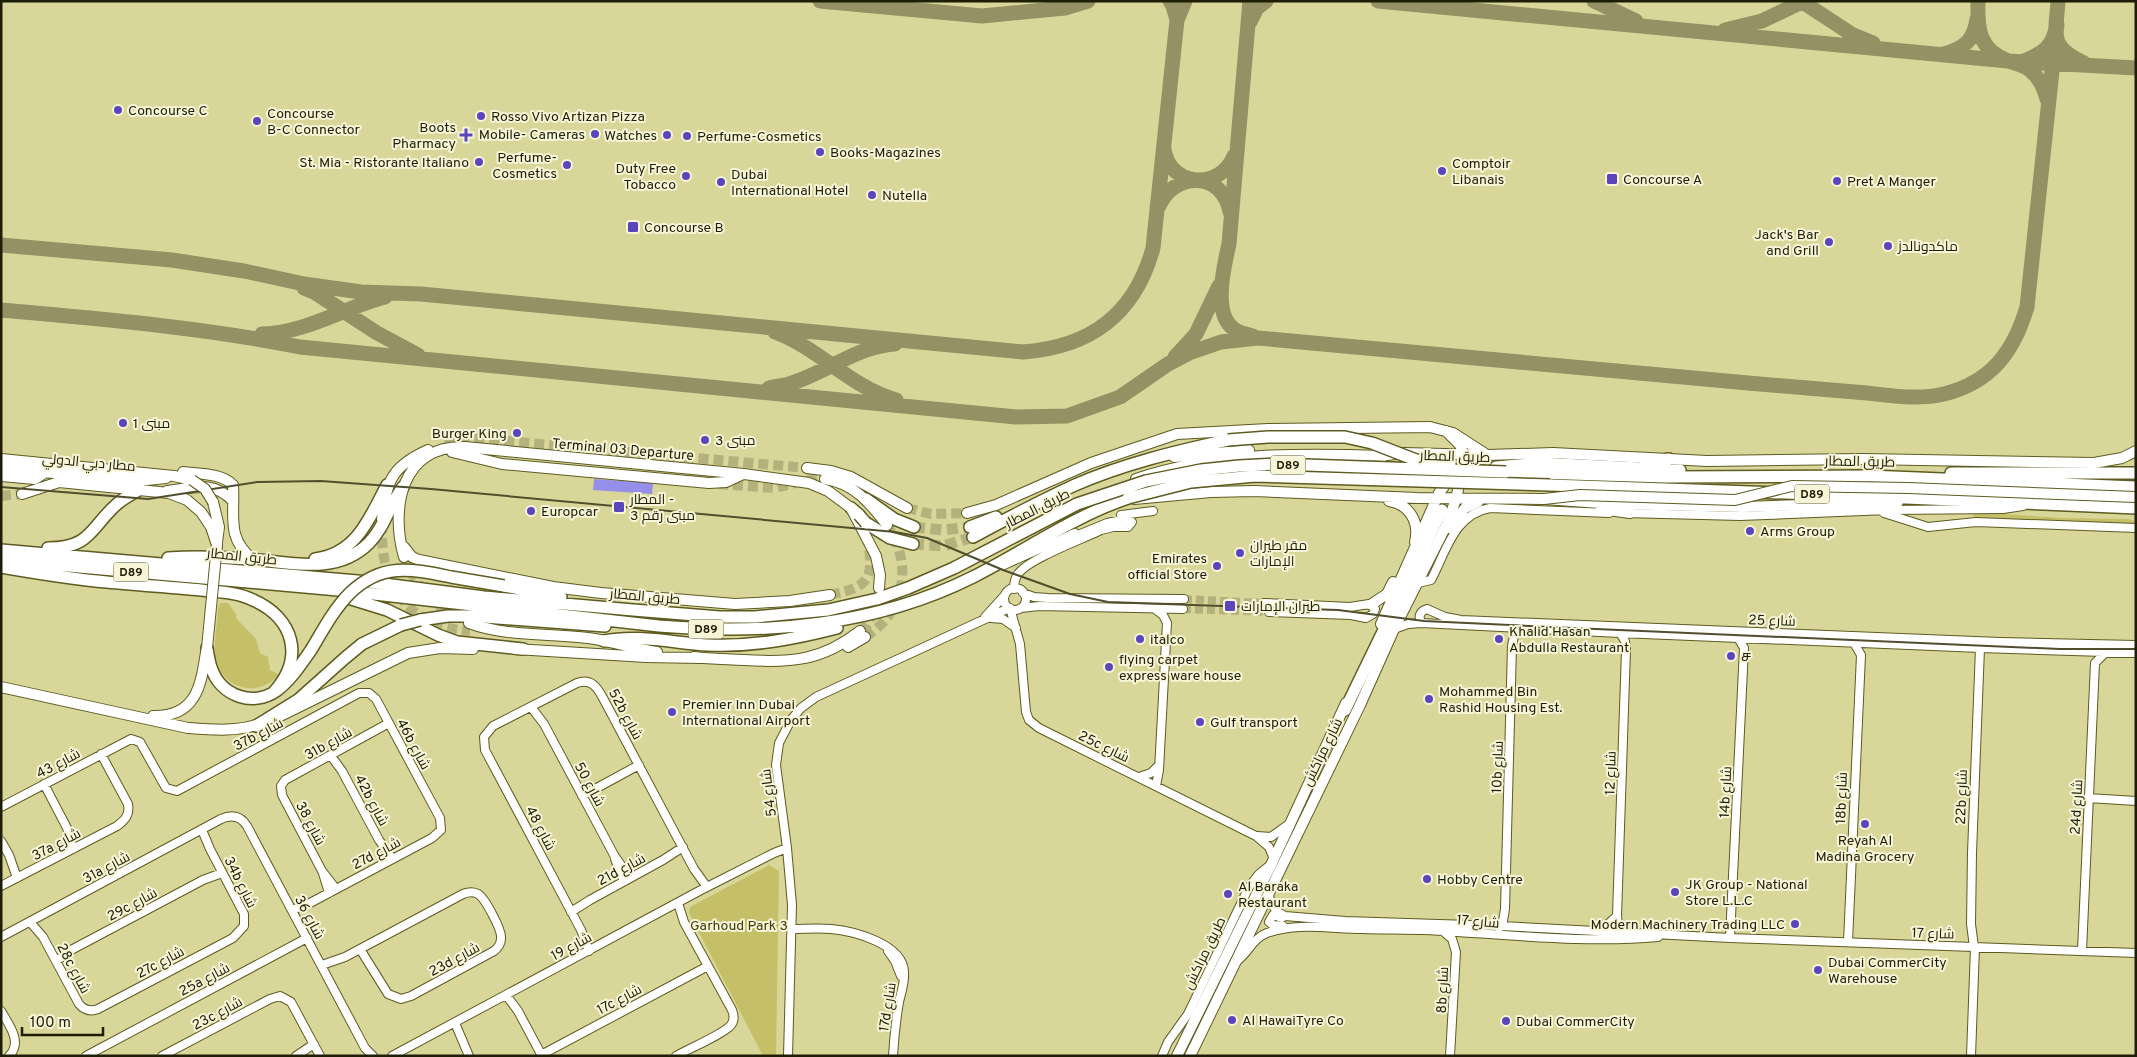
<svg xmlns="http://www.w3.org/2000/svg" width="2137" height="1057" font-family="Overpass,Cairo,'Noto Sans Tamil',sans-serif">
<rect width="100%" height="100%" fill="#d9d69a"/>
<path fill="#c5c068" d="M1975 512 2062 518 2128 519 2136 522V527L1998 520 1997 518 1975 517 1973 515Z
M220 603H228L236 614V618L256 639 260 653 268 657 270 670 280 675C274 680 267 685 260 687 239 693 217 677 215 656 214 641 217 624 218 609Z
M769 865 779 871 776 1056H763L689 913 690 907Z"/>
<path fill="#958fe9" d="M594 479 653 483 652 494 593 490Z"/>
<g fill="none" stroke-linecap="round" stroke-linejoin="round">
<path stroke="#949264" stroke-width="15" d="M820 1 982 16 1065 8 1088 1
M1170 1 1173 6 1177 20
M1250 1 1229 244C1224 266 1212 314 1234 329 1239 333 1247 334 1253 336
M1378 1 2008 61 2136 68
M1594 1 1636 21
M1801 1 1853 35 1873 43
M1978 1C1977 29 1979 50 2008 61 2015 63 2024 65 2030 70 2039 77 2044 88 2047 99
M2058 1C2056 35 2048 46 2084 63
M1250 22 1257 8 1266 1
M1725 30 1762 21 1804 1
M1944 54C1964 48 1974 41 1977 19
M1164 149C1169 187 1220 191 1234 156
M1159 206C1174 171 1223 171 1230 212
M1 245 172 260 244 271 304 284 361 292 421 294 1023 352C1091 347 1135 314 1153 248L1177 20 1185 1
M304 288 314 292 377 333 418 355
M1 310C101 319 201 327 300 347L1016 417 1067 416 1120 397 1168 364 1189 353 1221 342 1258 338C1422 353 1585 368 1748 383 1788 386 1827 390 1867 393 1892 396 1919 400 1944 394 1992 382 2014 351 2027 307L2057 24C2053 47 2044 53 2022 62
M775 332C819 348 850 387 896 400
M262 334C306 333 343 308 385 297
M1175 357 1196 334 1219 286
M769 388C777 386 785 386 792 383 827 372 858 346 895 344"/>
<path stroke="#b4b17c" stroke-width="8" stroke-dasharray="8 4" stroke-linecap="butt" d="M1184 599 1264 603
M1183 609 1269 612"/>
<path stroke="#b4b17c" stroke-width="10" stroke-dasharray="10 5" stroke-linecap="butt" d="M447 445 452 440 462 437 807 468
M718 484 775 488 812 479H825
M1 496 22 494
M907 508 931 514 967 513
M382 523C379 583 406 627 470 631
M404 557C415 584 431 603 456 618
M830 595C866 587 875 582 868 542
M860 631 867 625 876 608
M865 637C906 612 913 563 887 525"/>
<path stroke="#b4b17c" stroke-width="11" stroke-dasharray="11 5.5" stroke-linecap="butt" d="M914 527 943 530 970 527
M913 544 943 546 973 537"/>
<g stroke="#5e5b21" stroke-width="10">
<path id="minor" d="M1625 513 1740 516 1888 510 2003 509 2023 506
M1884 513 1928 527 1976 522 2136 528
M1121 515 1153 511
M1004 565 1075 533
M1418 583 1431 580C1446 552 1454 514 1490 508L1609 513
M1004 599a11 11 0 1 1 22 0a11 11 0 1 1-22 0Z
M1014 589C1014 583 1015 578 1018 574 1028 559 1083 539 1101 530L1113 527H1128L1132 522 1128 519 1107 523 1078 535 1072 534
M1023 593 1034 597 1048 598 1184 599
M1264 603 1350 607 1369 604 1375 609 1373 614 1366 618 1351 615 1269 612
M1010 608 1020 644 1026 712 1029 720 1039 728 1256 836 1269 847 1274 859
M1021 608 1039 606 1183 609
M1155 609 1163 615 1167 623 1159 770 1156 786
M985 617 1005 595
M991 618 1003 619 1016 628
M1421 623C1418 616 1420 611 1427 609L1445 617 1461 620 2000 642 2136 645
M1394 629 1408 624 1421 623 1620 633 1980 648 2136 653
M1620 633 1625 641 1626 650 1617 916 1618 926 1623 935
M531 707 544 724 614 855 630 878
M331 756 342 771 379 840 392 858
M1139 777 1151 773 1159 765
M44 784 67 828 73 849
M582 796 639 765
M2088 798 2136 801
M1 807 131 739 140 742 166 788 177 791 359 693H369L376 699 440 818 441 830 432 838 310 903 292 910
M1257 836 1271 837 1289 824
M1 841 9 855 17 878
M615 859 624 881
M323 873 329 893
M1 886 117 826C125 820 130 815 128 804L101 754
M336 889 322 871 282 795 281 786 285 780 389 723
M1268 895 1276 911 1285 916 1345 921 1501 926 1730 938 2136 953
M571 912 590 900 663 860 683 847
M1282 918 1273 915 1269 922 1273 925 1283 926
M30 922 43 937 79 1004C84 1010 90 1012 98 1009L233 938 244 926V914L210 849 202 830
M1499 928 1503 921 1505 909 1512 646 1514 636 1520 628
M792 929C805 929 818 928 831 929 854 931 903 944 904 972 905 982 901 993 899 1002 896 1020 894 1038 893 1056
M1596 929 1606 926 1617 916
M1443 931 1452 939 1456 952 1450 1056
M1 937 221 819C232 814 241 816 247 826L365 1048 373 1056
M1730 938 1744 648 1738 638
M1848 942 1861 655 1854 643
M1974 947 1971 924 1972 853 1980 648
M589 951 581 930 485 750 484 737 493 726 577 683C591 678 597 687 603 698L694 869 707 887
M888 951 895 961 901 976
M2082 951 2095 663 2106 652
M56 961 73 949 203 880 222 873
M1237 961C1249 952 1253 938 1267 933 1296 922 1333 929 1362 929 1394 930 1425 929 1457 932 1523 936 1592 943 1658 937
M322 965 345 957 463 894C468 892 473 891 478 894 485 898 502 930 501 938 501 944 498 948 494 951L411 996 401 999 388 994 360 949
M506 995 518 1011 542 1056
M1 1011C9 1025 23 1042 9 1056
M455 1023 469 1056
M541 1055 708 966
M86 1056 307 938
M162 1056 270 999 280 996 291 1002 320 1056
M296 1056 314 1044
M392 1056 701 890 774 853 787 848
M676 1056C688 1049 724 1034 731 1025 735 1020 734 1015 732 1010L684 922 678 903
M788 1056 792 905 787 848 776 765 779 743 791 720 801 708 816 697 1009 608
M1162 1056 1168 1042 1188 1014 1249 887 1259 874 1270 865
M1971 1056 1975 947"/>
</g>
<g stroke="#5e5b21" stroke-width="12">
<path id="major" d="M452 452 502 464 709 483 726 482 743 474
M1379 456 1403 453 1487 455 1553 453 1707 461 1863 459 2094 463 2122 458 2136 451
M1174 457 1249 450
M1 459 174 476 192 480
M1 468 138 481 166 478
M807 468 831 471 851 477 907 508
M183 472C198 474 222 473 233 485 235 516 226 537 252 559
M1 476 35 479 46 472
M825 479C854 483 870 503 887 525
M1136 479C1215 452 1301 453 1384 456
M167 491C193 488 213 480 233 501
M22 494 59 482 169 493 187 500 201 512 211 527 217 545
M1134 499 1211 492 1255 491 1417 498 1544 499 1614 504 1743 507 1898 502
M1389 501C1409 504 1420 522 1415 542
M213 502 219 527 217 542
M1601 509 1630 513
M967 513 996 505 1091 463 1177 434 1268 429 1430 427 1453 433 1484 453
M382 519C387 482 390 467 428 450
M1449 528 1465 508 1478 502
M404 547 412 557 419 560 553 587 601 593 735 604 790 601 830 595
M404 557C390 508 401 445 465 447L744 474 809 483 828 491 851 508 876 556 880 575 879 588
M1372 604 1387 594 1393 582
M469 623C507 637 549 633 588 638 612 641 634 649 657 652
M1381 624 1439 493 1457 469 1468 463 1482 459
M848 647 865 637
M515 649 646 657 701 658
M694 657C710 659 727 659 744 660 791 663 822 661 860 631
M1 687 188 728C214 730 238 732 262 723
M153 716C196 717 201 686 206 652
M276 718 408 653 440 648 473 649
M1177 1056 1272 863 1346 703
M1190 1056 1360 705 1394 629 1447 524 1456 499 1465 458 1460 445 1446 431"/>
</g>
<g stroke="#5e5b21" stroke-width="14">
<path id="highway" d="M1646 463 1669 459
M1496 467 1539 463 1680 470
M1506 472 1665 477 1869 476 2136 487
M1951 473H2136
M1550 485 1812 494 2136 508
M866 499 894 519 914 527
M851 508 859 515
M866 523 890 538 913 544
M970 527 996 517
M973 537C1006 519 1040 501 1075 485 1123 464 1177 451 1228 440
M48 548C91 548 90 528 117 504 124 498 132 494 140 489
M1 550 369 582 484 597 633 610 720 617H755L828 610 877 599 908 588 954 568 1077 504
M168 558C195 556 221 557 248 559 290 562 336 576 369 543 385 527 389 505 403 487
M315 559C357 554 370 517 387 485
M1 560 338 590 659 626C767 635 875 626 973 577 1025 551 1072 517 1128 498
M1 567C36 573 71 579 107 582 138 585 170 587 201 590 219 592 237 592 253 600 294 618 305 658 274 692
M504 586 561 597
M348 598 387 610 438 635 457 642 523 649
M420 620 448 616H471L605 626
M604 641C637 634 674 643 708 645 752 647 794 639 837 628
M207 648C208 655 209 663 212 670 222 696 253 707 276 691 291 680 301 664 311 650
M1345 710 1442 510
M256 726 298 700 345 658 362 644 401 625"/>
</g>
<use href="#minor" stroke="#fff" stroke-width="8"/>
<use href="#major" stroke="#fff" stroke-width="10"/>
<use href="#highway" stroke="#fff" stroke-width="11"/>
<path stroke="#504e2d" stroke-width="2" d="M1 487 148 499 257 482 321 481 431 489 895 532 927 538 1003 570 1070 594 1108 602 1338 610 1424 621 1550 627 2060 649H2136"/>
<g stroke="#5e5b21" stroke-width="12" stroke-linecap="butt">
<path id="major-bridge" d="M192 480 205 489 213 502
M1544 499 1580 495 1735 500 1792 486 1908 488 2136 497
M207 648 217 545"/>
</g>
<g stroke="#5e5b21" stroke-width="14" stroke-linecap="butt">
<path id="highway-bridge" d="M1228 440 1268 437H1345L1372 443 1416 460 1450 464
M1128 498 1191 482 1255 476 1550 485
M1077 504 1146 481 1201 470 1239 466 1277 464 1506 472
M859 515 866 523
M401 625 420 620
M311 650C323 630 334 609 350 593 382 562 412 569 451 577 468 580 486 583 504 586"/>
</g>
<use href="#major-bridge" stroke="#fff" stroke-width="10"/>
<use href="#highway-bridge" stroke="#fff" stroke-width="11"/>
</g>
<g fill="#5b45bd" stroke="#f6f5d7" stroke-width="2">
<circle cx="118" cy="110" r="5"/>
<circle cx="481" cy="116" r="5"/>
<circle cx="257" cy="121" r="5"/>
<circle cx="595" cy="134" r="5"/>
<path d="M463.5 127.5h5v5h5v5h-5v5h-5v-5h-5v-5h5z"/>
<circle cx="667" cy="135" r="5"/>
<circle cx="687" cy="136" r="5"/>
<circle cx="820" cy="152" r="5"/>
<circle cx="479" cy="162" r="5"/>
<circle cx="567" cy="165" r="5"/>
<circle cx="1442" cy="171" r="5"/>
<circle cx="686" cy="176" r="5"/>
<rect x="1606" y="173" width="12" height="12" rx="2.5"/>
<circle cx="1837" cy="181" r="5"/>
<circle cx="721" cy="182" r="5"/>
<circle cx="872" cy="195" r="5"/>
<rect x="627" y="221" width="12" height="12" rx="2.5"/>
<circle cx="1829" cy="242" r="5"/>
<circle cx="1888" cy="246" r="5"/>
<circle cx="123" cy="423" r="5"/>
<circle cx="517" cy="433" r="5"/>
<circle cx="705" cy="440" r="5"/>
<rect x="613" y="501" width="12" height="12" rx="2.5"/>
<circle cx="531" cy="511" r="5"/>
<circle cx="1750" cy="531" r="5"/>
<circle cx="1240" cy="553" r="5"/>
<circle cx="1217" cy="566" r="5"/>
<rect x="1224" y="600" width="12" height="12" rx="2.5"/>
<circle cx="1140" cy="639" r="5"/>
<circle cx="1499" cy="639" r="5"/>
<circle cx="1731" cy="656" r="5"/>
<circle cx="1109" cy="667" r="5"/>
<circle cx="1429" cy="699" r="5"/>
<circle cx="672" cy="712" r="5"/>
<circle cx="1200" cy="722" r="5"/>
<circle cx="1865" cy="824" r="5"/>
<circle cx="1427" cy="879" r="5"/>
<circle cx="1675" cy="892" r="5"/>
<circle cx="1228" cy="894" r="5"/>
<circle cx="1795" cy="924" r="5"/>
<circle cx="1818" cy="970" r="5"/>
<circle cx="1232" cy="1020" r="5"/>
<circle cx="1506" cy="1021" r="5"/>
</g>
<g text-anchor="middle" stroke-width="4" stroke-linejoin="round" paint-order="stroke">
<g fill="#f6f5d7" stroke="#5f5e44" stroke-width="1">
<rect x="1270.5" y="455.5" width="35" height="19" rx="4"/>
<rect x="1794.5" y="484.5" width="35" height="19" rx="4"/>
<rect x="113.5" y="562.5" width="35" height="19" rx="4"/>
<rect x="688.5" y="619.5" width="35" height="19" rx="4"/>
</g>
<g font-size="12" font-weight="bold" fill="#1e1d05">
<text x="1288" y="469">D89</text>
<text x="1812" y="498">D89</text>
<text x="131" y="576">D89</text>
<text x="706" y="633">D89</text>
</g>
<g font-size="14" fill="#1e1d05" stroke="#f6f5d7" text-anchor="start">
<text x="128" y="115">Concourse C</text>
<text x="267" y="118">Concourse<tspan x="267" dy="16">B-C Connector</tspan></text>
<text x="491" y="121">Rosso Vivo Artizan Pizza</text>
<text x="456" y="132" text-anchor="end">Boots<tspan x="456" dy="16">Pharmacy</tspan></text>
<text x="585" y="139" text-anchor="end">Mobile- Cameras</text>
<text x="657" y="140" text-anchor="end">Watches</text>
<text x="697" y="141">Perfume-Cosmetics</text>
<text x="830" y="157">Books-Magazines</text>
<text x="557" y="162" text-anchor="end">Perfume-<tspan x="557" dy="16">Cosmetics</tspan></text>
<text x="469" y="167" text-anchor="end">St. Mia - Ristorante Italiano</text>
<text x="1452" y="168">Comptoir<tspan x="1452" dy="16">Libanais</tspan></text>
<text x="676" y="173" text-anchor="end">Duty Free<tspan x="676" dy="16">Tobacco</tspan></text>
<text x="731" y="179">Dubai<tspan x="731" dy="16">International Hotel</tspan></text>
<text x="1623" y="184">Concourse A</text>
<text x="1847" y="186">Pret A Manger</text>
<text x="882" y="200">Nutella</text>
<text x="644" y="232">Concourse B</text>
<text x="1819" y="239" text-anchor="end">Jack's Bar<tspan x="1819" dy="16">and Grill</tspan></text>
<text x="1898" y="251">ماكدونالدز</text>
<text x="133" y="428">مبنى 1</text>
<text x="507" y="438" text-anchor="end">Burger King</text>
<text x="715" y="445">مبنى 3</text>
<text x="630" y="504">المطار -<tspan x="630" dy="16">مبنى رقم 3</tspan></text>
<text x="541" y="516">Europcar</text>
<text x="1760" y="536">Arms Group</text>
<text x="1250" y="550">مقر طيران<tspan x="1250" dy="16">الإمارات</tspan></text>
<text x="1207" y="563" text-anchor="end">Emirates<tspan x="1207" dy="16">official Store</tspan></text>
<text x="1241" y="611">طيران الإمارات</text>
<text x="1509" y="636">Khalid Hasan<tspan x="1509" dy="16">Abdulla Restaurant</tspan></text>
<text x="1150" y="644">italco</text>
<text x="1741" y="661">ச</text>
<text x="1119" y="664">flying carpet<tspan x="1119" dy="16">express ware house</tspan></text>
<text x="1439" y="696">Mohammed Bin<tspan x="1439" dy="16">Rashid Housing Est.</tspan></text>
<text x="682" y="709">Premier Inn Dubai<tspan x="682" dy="16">International Airport</tspan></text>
<text x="1210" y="727">Gulf transport</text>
<text x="1865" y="845" text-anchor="middle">Reyah Al<tspan x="1865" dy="16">Madina Grocery</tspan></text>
<text x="1437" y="884">Hobby Centre</text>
<text x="1685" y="889">JK Group - National<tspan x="1685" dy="16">Store L.L.C</tspan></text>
<text x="1238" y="891">Al Baraka<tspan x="1238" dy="16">Restaurant</tspan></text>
<text x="1785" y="929" text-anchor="end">Modern Machinery Trading LLC</text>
<text x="1828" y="967">Dubai CommerCity<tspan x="1828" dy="16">Warehouse</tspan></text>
<text x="1242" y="1025">Al HawaiTyre Co</text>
<text x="1516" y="1026">Dubai CommerCity</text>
</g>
<g font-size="14" fill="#1e1d05" stroke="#f6f5d7">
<text transform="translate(623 449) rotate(5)" y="5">Terminal 03 Departure</text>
<text transform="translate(1455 456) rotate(2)" y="5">طريق المطار</text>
<text transform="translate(1860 461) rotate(1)" y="5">طريق المطار</text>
<text transform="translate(89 462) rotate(5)" y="5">مطار دبي الدولي</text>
<text transform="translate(1037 508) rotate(-27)" y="5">طريق المطار</text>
<text transform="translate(242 556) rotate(6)" y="5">طريق المطار</text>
<text transform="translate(645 596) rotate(5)" y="5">طريق المطار</text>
<text transform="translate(1772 620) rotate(2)" y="5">شارع 25</text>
<text transform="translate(626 714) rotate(62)" y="5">52b شارع</text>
<text transform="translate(258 734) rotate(-28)" y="5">37b شارع</text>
<text transform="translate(328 743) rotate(-29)" y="5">31b شارع</text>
<text transform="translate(414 744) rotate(62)" y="5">46b شارع</text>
<text transform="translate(1104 746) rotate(26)" y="5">25c شارع</text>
<text transform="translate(1322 752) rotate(-64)" y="5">شارع مراكش</text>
<text transform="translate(58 763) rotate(-28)" y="5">شارع 43</text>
<text transform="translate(1497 767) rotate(-88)" y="5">10b شارع</text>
<text transform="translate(1610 773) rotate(-88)" y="5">شارع 12</text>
<text transform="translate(590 784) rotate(62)" y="5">شارع 50</text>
<text transform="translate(1725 792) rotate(-87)" y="5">14b شارع</text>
<text transform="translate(768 793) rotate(-97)" y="5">شارع 54</text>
<text transform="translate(1961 797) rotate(-88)" y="5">22b شارع</text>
<text transform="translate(1841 798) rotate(-88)" y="5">18b شارع</text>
<text transform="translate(372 800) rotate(62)" y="5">42b شارع</text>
<text transform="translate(2076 807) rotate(-87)" y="5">24d شارع</text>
<text transform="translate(311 823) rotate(62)" y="5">شارع 38</text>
<text transform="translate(541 828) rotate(62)" y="5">شارع 48</text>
<text transform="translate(56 844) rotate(-28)" y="5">37a شارع</text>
<text transform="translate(376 853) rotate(-28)" y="5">27d شارع</text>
<text transform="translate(106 867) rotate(-28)" y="5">31a شارع</text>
<text transform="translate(621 869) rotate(-28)" y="5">21d شارع</text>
<text transform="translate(241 882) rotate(63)" y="5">34b شارع</text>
<text transform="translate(132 904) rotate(-28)" y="5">29c شارع</text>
<text transform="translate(310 917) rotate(62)" y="5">شارع 36</text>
<text transform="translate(1478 921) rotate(5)" y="5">شارع 17</text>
<text transform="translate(1933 933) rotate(2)" y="5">شارع 17</text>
<text transform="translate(571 946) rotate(-28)" y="5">شارع 19</text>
<text transform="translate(1204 953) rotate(-64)" y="5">طريق مراكش</text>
<text transform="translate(454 959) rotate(-28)" y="5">23d شارع</text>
<text transform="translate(160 962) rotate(-28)" y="5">27c شارع</text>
<text transform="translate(74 968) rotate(62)" y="5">28c شارع</text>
<text transform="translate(204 979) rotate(-28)" y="5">25a شارع</text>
<text transform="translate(1442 990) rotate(-87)" y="5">8b شارع</text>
<text transform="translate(619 999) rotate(-28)" y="5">17c شارع</text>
<text transform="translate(887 1007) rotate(-81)" y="5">17d شارع</text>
<text transform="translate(217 1013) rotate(-28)" y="5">23c شارع</text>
</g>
<g font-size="14" fill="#3d3a0c" stroke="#f6f5d7">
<text x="739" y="930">Garhoud Park 3</text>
</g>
</g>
<rect width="2137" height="1057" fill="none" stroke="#1e1d05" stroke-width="5"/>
<path d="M22 1027v8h81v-8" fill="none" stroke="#1e1d05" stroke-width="2.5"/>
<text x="30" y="1027" font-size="15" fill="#1e1d05" stroke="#f6f5d7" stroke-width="4" paint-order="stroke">100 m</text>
</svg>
